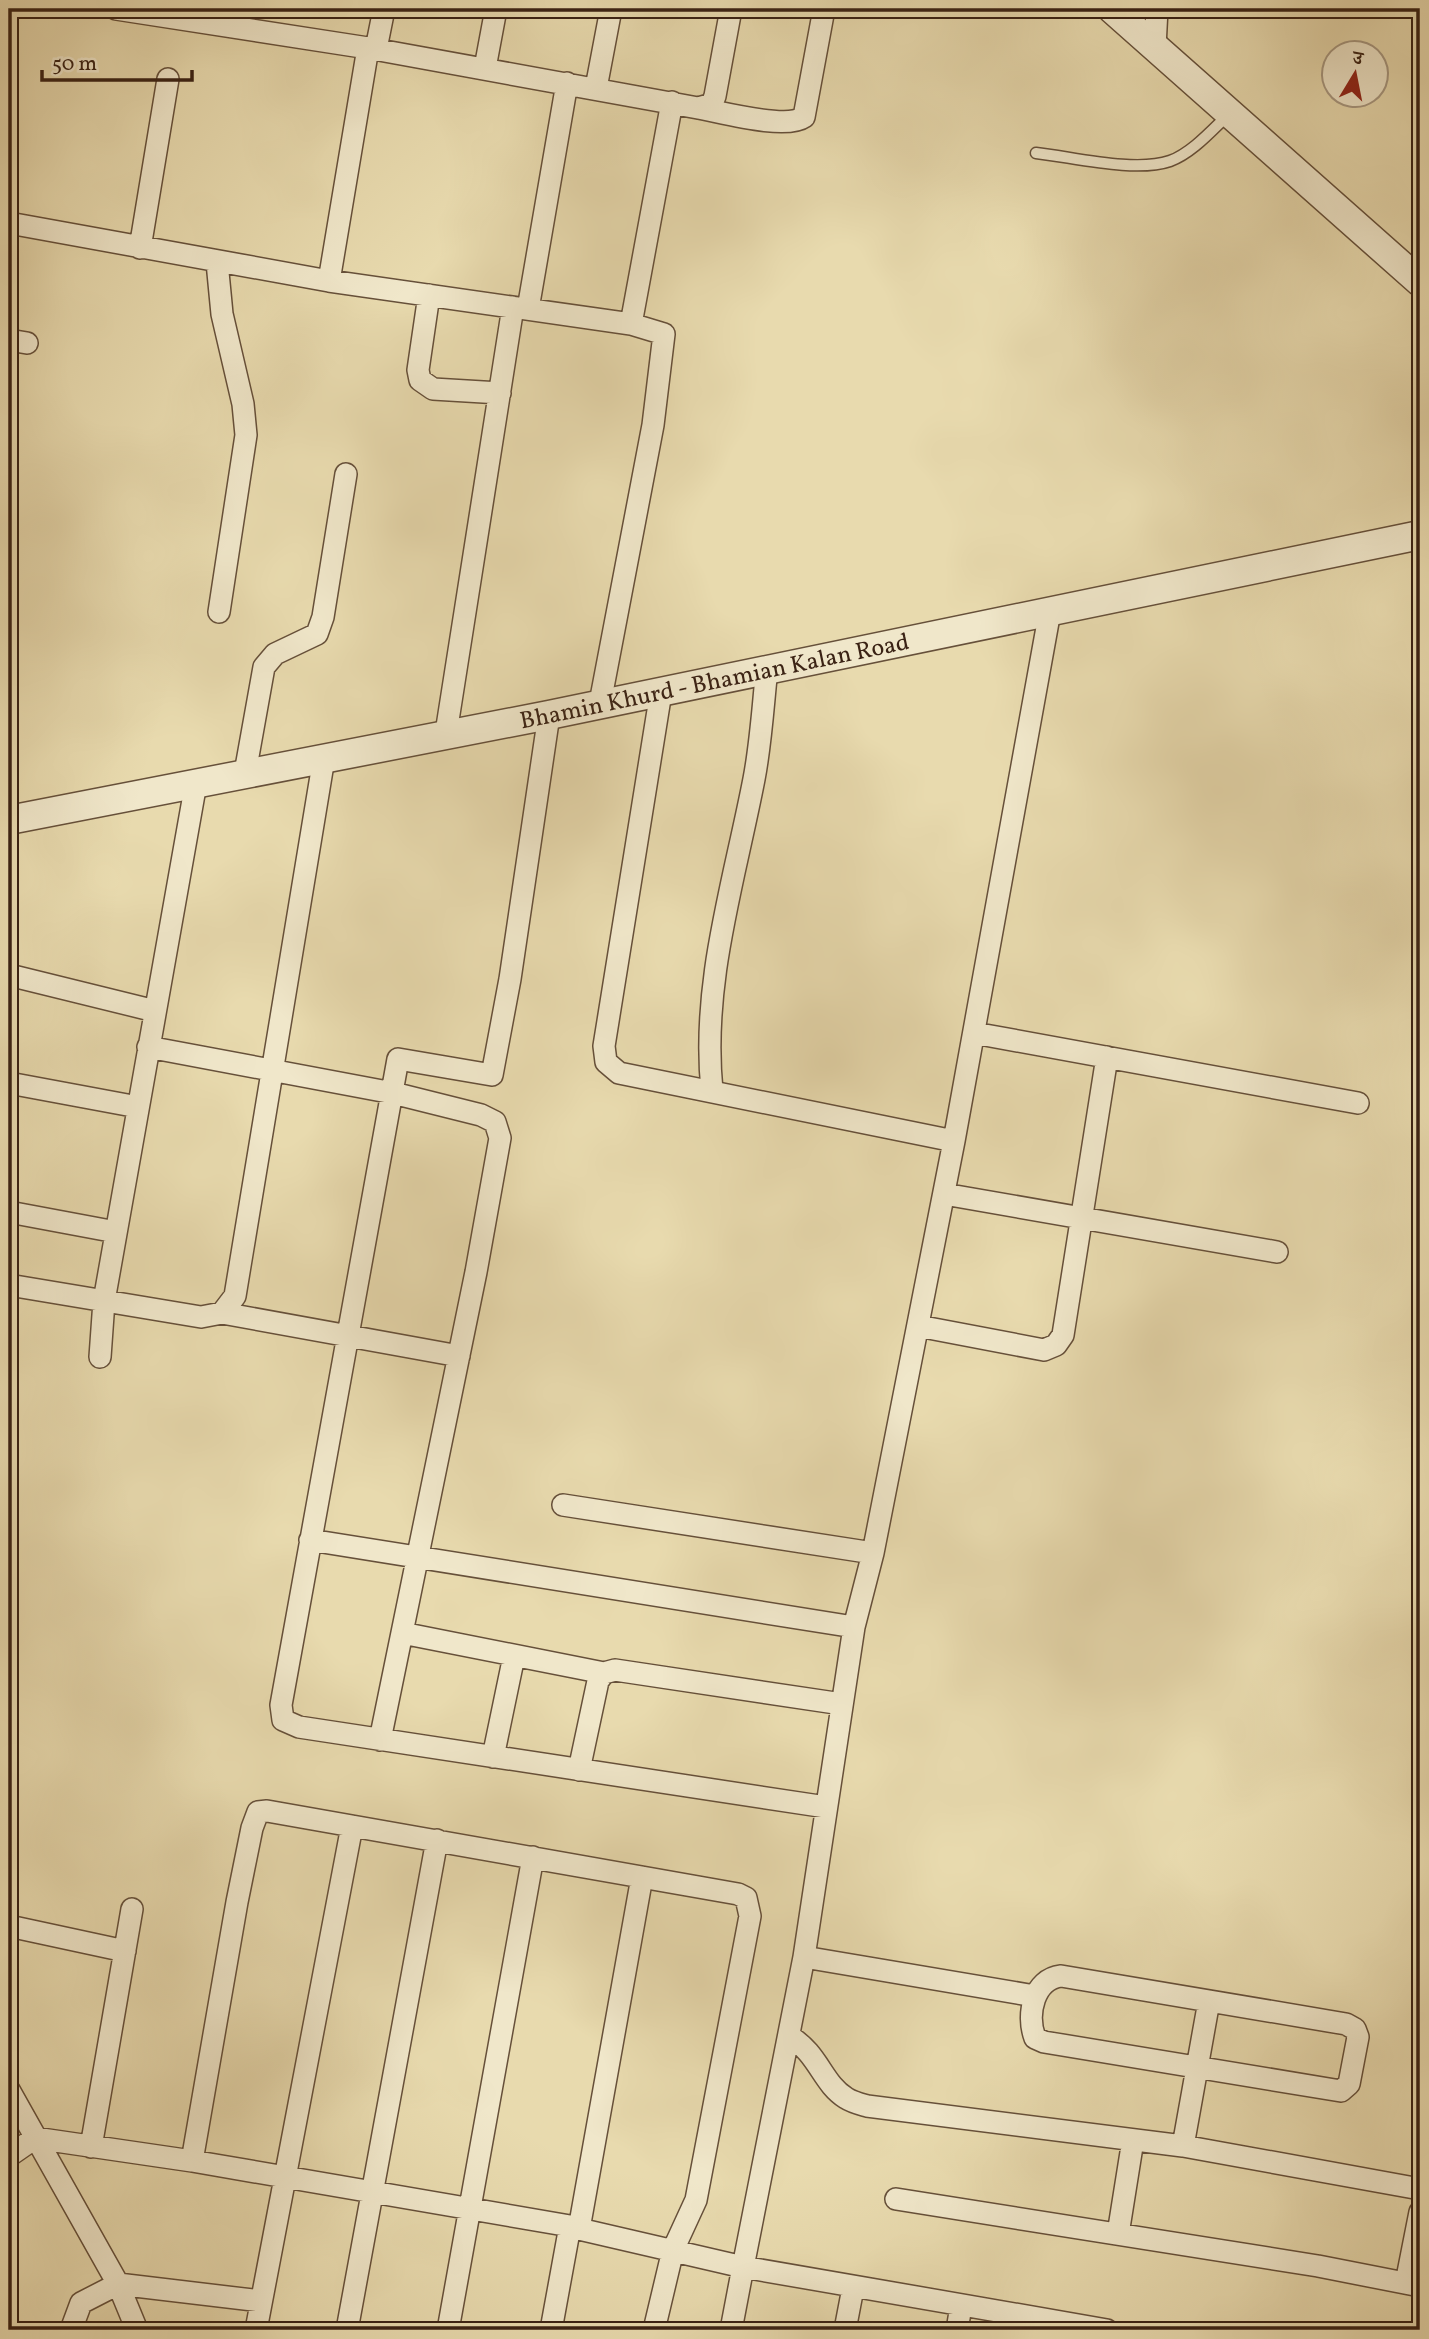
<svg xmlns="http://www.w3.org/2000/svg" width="1429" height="2339" font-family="Vollkorn,'Noto Serif Devanagari',serif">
<rect width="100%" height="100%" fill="#e8daae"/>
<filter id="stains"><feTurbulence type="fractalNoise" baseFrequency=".00286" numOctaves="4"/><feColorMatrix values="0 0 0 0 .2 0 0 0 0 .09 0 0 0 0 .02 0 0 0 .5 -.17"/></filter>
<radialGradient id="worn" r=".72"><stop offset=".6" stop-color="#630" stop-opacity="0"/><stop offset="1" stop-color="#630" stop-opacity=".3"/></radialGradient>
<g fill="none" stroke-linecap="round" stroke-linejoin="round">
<g stroke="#66503a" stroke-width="13">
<path id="service" d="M1036 153C1073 157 1135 173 1170 161 1192 153 1212 130 1229 114"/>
</g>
<g stroke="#66503a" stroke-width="24">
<path id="minor" d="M116 9 368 48 698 108 712 104 715 96 731 9
M1155 47 1157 9
M376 49 384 9
M485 68 496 9
M596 88 611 9
M698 108C721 112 786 130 804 117L824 9
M9 223 329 281 631 324 664 334 653 425 600 703
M140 248 168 79
M217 262 222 314 243 404 246 435 219 612
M329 281 368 48
M429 295 418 370 420 380 433 389 500 393
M528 309 567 83
M631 324 672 102
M9 340 27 343
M1050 611 954 1141 873 1553 854 1627 804 1957 743 2267 1107 2330
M661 692 604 1046 606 1062 619 1073 954 1141
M549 715 510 979 492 1075 398 1059 281 1705 283 1720 299 1727 826 1807
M446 733 513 307
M245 773 264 667 275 654 317 634 323 617 346 474
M9 975 155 1011
M974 1033 1358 1103
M148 1047 393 1093 481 1115 495 1122 500 1138 476 1272 380 1740
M9 1083 138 1107
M712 1091C701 984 734 883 754 779 761 743 763 705 767 668
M944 1194 1277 1252
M9 1212 116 1232
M9 1285 201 1317 222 1313 235 1296 324 758
M222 1313 459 1356
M918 1326 1044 1350 1056 1345 1063 1335 1107 1057
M100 1357 104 1301 196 783
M563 1505 873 1553
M310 1540 854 1627
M402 1633 604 1673
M493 1757 514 1656
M579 1770 598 1681 604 1673 615 1670 842 1704
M9 1926 125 1951
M804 1957 1035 1996
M1061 1976 1346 2024 1355 2029 1358 2037 1349 2084 1341 2091 1044 2042 1035 2038C1026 2014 1034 1979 1061 1976Z
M789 2036C819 2054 822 2083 846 2098 852 2102 860 2104 867 2106L1183 2146 1420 2189
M9 2090 118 2284 137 2330
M1183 2146 1209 2001
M91 2147 132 1909
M9 2156 35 2138 192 2161
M896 2199 1318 2266 1420 2286
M579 2229 642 1877
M1118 2234 1133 2140
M1406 2283 1420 2212
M71 2330 81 2303 118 2284 261 2301
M256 2330 352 1826
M347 2330 437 1840
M448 2330 533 1857
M551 2330 570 2226
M654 2330 673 2250 696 2200 750 1916 746 1898 738 1894 267 1811 258 1812 252 1828 237 1902 192 2161 570 2226 579 2229 743 2267 731 2330
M845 2330 853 2288
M957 2330 961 2306"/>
</g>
<g stroke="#66503a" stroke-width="31">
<g id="tertiary">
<path d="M1112 9 1420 282"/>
<path id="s1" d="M9 820 549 715 1420 535"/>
</g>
</g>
<use href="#service" stroke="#f0e7ca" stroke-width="10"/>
<use href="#minor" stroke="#f0e7ca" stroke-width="21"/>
<use href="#tertiary" stroke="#f0e7ca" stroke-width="28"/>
</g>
<g text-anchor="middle" stroke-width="7" stroke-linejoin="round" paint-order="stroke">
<g font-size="24" fill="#3a2214" stroke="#f0e7ca">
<text dy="8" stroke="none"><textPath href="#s1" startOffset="719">Bhamin Khurd - Bhamian Kalan Road</textPath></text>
</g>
</g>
<rect width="1429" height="2339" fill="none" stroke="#e8daae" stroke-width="35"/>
<rect x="10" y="10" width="1408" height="2318" fill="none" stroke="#3a2214" stroke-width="3.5"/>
<rect x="18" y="18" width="1394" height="2304" fill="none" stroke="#3a2214" stroke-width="2"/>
<g transform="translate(1355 74) rotate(10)"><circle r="33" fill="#f0e7ca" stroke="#a79881" stroke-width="2"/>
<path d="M0-5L12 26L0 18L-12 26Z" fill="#8f2418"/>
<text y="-10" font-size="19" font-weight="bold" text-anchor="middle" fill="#3a2214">उ</text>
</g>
<path d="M42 70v10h150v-10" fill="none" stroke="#3a2214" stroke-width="3.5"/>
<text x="52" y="70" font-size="21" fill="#3a2214" stroke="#f0e7ca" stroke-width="5" paint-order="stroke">50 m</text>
<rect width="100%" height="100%" filter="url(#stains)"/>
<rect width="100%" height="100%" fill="url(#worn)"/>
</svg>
